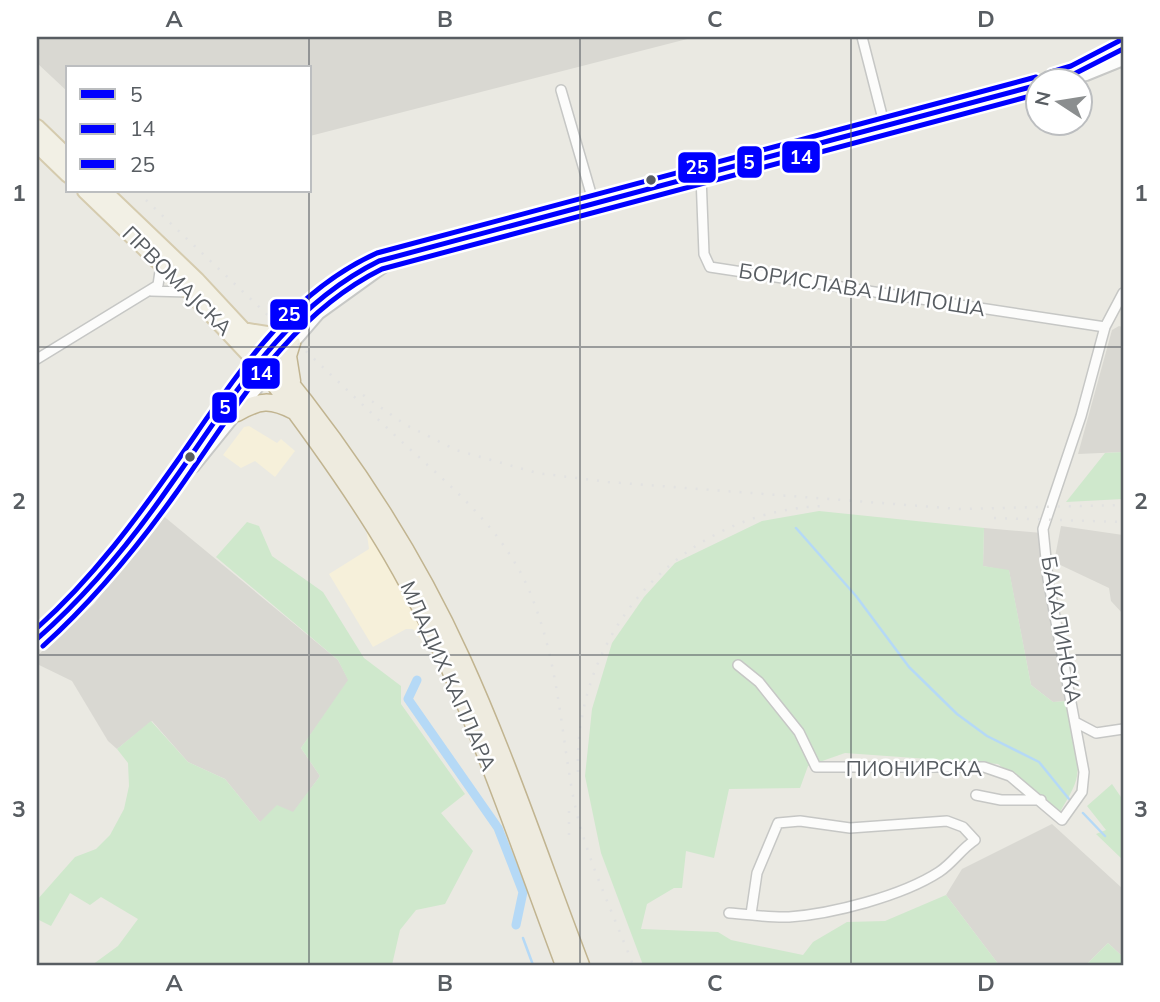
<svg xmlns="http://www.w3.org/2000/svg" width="1160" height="1002" font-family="Mulish,sans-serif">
<rect width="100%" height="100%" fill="#eae9e2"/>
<path fill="#f6f0da" d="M249 426 277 443 281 439 295 451 275 477 255 461 241 468 223 455 244 427Z
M366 527 420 619 425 645 413 629H406L373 647 329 574 369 549Z"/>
<path fill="#d9d8d2" d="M37 37H695L310 136V68H68V92L37 63Z
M1119 326 1123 327V452L1078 454 1112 330Z
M161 514 338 660 349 681 301 748 320 776 293 813 260 822 225 779 188 762 152 721 117 749 108 741 72 681 37 664V656L94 604Z
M1061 526 1123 535V614L1111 601 1109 588 1054 562Z
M984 528 1042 533 1041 559 1068 701 1053 702 1031 685 1009 571 983 566Z
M1052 824 1123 889V957L1108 943 1086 965H999L946 895 962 869Z"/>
<path fill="#cfe8cc" d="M1123 452V499L1066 502 1105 453Z
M819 511 984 528 983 566 1009 570 1031 685 1053 702 1068 701C1072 724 1081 753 1077 776 1075 788 1066 801 1060 812L998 764 845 753 808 766 800 788 729 789 714 858 686 851 682 888H674L647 904 641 929 718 932 731 940 803 955 813 942 847 922 885 921 946 895 999 965H643L601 853 585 776 592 709 612 643 644 597 675 563 762 521Z
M247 522 259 526 272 556 323 592 364 658 401 686V704L465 794 441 813 473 851 445 904 416 910 400 930 392 965H92L118 946 138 919 101 897 90 905 70 893 51 926 37 919V900L75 857 96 849 110 835 124 809 129 786 128 763 117 749 151 721 188 762 225 779 260 822 277 805 293 812 320 776 301 748 348 680 338 660 216 557Z
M1112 784 1123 800V860L1096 834 1106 830 1087 806Z
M1108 943 1123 957V965H1086Z"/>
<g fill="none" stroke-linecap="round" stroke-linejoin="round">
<path stroke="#b5d9f6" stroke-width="2.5" d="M796 528 856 596 909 667 957 714 987 736 1039 762 1069 799
M1083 813 1105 836
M523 938 533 965"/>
<path stroke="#b5d9f6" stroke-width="9" d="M417 680 408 699 498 828 523 892 516 925"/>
<g stroke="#c6c7c5" stroke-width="12">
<path id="street" d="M862 37 885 127
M561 90 594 204
M701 176 704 254 710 267 1105 327
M151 291 189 292
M37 359 158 285 161 265
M738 665 759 682 799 732 816 767H984L1010 776 1062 820 1082 792 1084 772 1048 579 1043 529 1081 416 1105 327 1123 293
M1077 723 1096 733 1123 729
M976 795 1001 800H1041
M729 913C748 914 769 918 789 917 832 914 902 896 939 872 953 863 961 849 975 840L963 827 947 821 850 828 800 821 778 823 757 873 751 914"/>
</g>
<g stroke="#c7c8c6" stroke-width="16">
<path id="secondary" d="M1098 60 1123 49
M1054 80 1086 74 1123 59
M287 349 318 313 393 259
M193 466 272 368
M142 524C162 494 184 466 204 437 253 369 298 293 379 261L1038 85
M37 639 79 599 146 519"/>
</g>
<g stroke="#d5cbae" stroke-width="18">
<path id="primary" d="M37 127 68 157
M37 145 68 175
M85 191 190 292 267 374
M104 191 197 280 275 364
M248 331 273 335 289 326"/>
</g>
<g stroke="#c1b490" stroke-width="19">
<path id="highway" d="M292 343 288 356 292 381
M275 364C349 454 414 553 462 659 507 758 542 863 581 965
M267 374C311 432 354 491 391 554 466 682 512 827 564 965
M237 413C260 400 270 399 294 411"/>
</g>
<use href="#street" stroke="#fcfcfb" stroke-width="9"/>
<use href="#secondary" stroke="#fcfcfb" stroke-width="12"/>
<use href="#primary" stroke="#f2f0e5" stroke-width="14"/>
<use href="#highway" stroke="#eeebdf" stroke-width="16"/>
<path stroke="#e2e2e1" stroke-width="2.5" stroke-dasharray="2 9" stroke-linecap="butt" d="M146 200C225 275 305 350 384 425 438 477 498 519 529 590 558 659 560 724 573 796 584 854 612 910 633 965
M363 395 406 425 456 450 537 473 608 482 959 509 1123 505
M994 518 1123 522
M578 772C573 632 682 511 823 506
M569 835V803"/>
<g stroke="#fff" stroke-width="10">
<path id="bus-1" d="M1054 80 1074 74 1123 49
M37 639C88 594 130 543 169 487 230 402 282 309 379 261L1038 85"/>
</g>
<g stroke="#fff" stroke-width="10">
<path id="bus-2" d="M43 646C94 600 136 549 176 493 235 410 287 316 382 269L1038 94"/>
</g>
<g stroke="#fff" stroke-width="10">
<path id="bus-3" d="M1051 72 1071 66 1119 41
M37 628C93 578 137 518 180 457 235 378 286 294 377 253L1036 77"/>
</g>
<use href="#bus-1" stroke="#00f" stroke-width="5"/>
<use href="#bus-2" stroke="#00f" stroke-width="5"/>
<use href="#bus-3" stroke="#00f" stroke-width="5"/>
</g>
<path fill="none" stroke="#585d62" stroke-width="2" stroke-opacity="0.55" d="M309 37V68M580 37V965M851 37V965M309 191V965M37 347H1123M37 655H1123"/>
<g fill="#585d62" stroke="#fff" stroke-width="2.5">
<circle cx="651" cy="180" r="6"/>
<circle cx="190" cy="457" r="6"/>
</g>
<g text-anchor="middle" stroke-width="5" stroke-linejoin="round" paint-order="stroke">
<g font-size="21" fill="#585d62" stroke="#fff">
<text transform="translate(177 281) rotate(45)" y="7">ПРВОМАЈСКА</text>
<text transform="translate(862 290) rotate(9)" y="7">БОРИСЛАВА ШИПОША</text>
<text transform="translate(1061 630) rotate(80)" y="7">БАКАЛИНСКА</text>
<text transform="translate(448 676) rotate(66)" y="7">МЛАДИХ КАПЛАРА</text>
<text x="914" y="776">ПИОНИРСКА</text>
</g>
</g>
<g stroke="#fff" stroke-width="2.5">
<rect x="781" y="140" width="40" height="34" rx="7" fill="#00f"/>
<rect x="736" y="145" width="27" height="34" rx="7" fill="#00f"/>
<rect x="677" y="151" width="40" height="33" rx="7" fill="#00f"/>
<rect x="269" y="298" width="40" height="33" rx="7" fill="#00f"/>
<rect x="241" y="357" width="40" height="33" rx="7" fill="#00f"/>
<rect x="211" y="391" width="27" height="33" rx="7" fill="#00f"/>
</g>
<g font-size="19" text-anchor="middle" font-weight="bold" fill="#fff">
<text x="801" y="164">14</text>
<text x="749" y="169">5</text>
<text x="697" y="174">25</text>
<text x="289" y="321">25</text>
<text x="261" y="380">14</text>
<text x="225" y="414">5</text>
</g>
<rect width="1160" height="1002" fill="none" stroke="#ffffff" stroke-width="77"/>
<rect x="66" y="66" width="245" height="126" fill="#ffffff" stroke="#bcbec0" stroke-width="2"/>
<rect x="80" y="89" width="35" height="10" fill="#0000ff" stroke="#bcbec0" stroke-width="2"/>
<text x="130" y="102" font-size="21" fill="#585d62">5</text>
<rect x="80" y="124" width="35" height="10" fill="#0000ff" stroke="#bcbec0" stroke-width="2"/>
<text x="130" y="136" font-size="21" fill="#585d62">14</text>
<rect x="80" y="159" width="35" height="10" fill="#0000ff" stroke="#bcbec0" stroke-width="2"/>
<text x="130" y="172" font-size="21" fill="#585d62">25</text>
<g transform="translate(1059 102) rotate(282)"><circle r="33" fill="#ffffff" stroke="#bcbec0" stroke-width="2"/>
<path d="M0-5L12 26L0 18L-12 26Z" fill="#8b8e8f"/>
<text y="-10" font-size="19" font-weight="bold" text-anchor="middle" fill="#585d62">N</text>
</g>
<rect x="38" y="38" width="1084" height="926" fill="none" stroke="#585d62" stroke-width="2.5"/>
<g font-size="23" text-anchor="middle" font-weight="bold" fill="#585d62">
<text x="174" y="27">A</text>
<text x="445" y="27">B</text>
<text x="715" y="27">C</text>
<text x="986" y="27">D</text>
<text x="19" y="201">1</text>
<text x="1141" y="201">1</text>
<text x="19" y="509">2</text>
<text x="1141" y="509">2</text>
<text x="19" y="817">3</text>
<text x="1141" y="817">3</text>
<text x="174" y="991">A</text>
<text x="445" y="991">B</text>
<text x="715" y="991">C</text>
<text x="986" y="991">D</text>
</g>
</svg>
